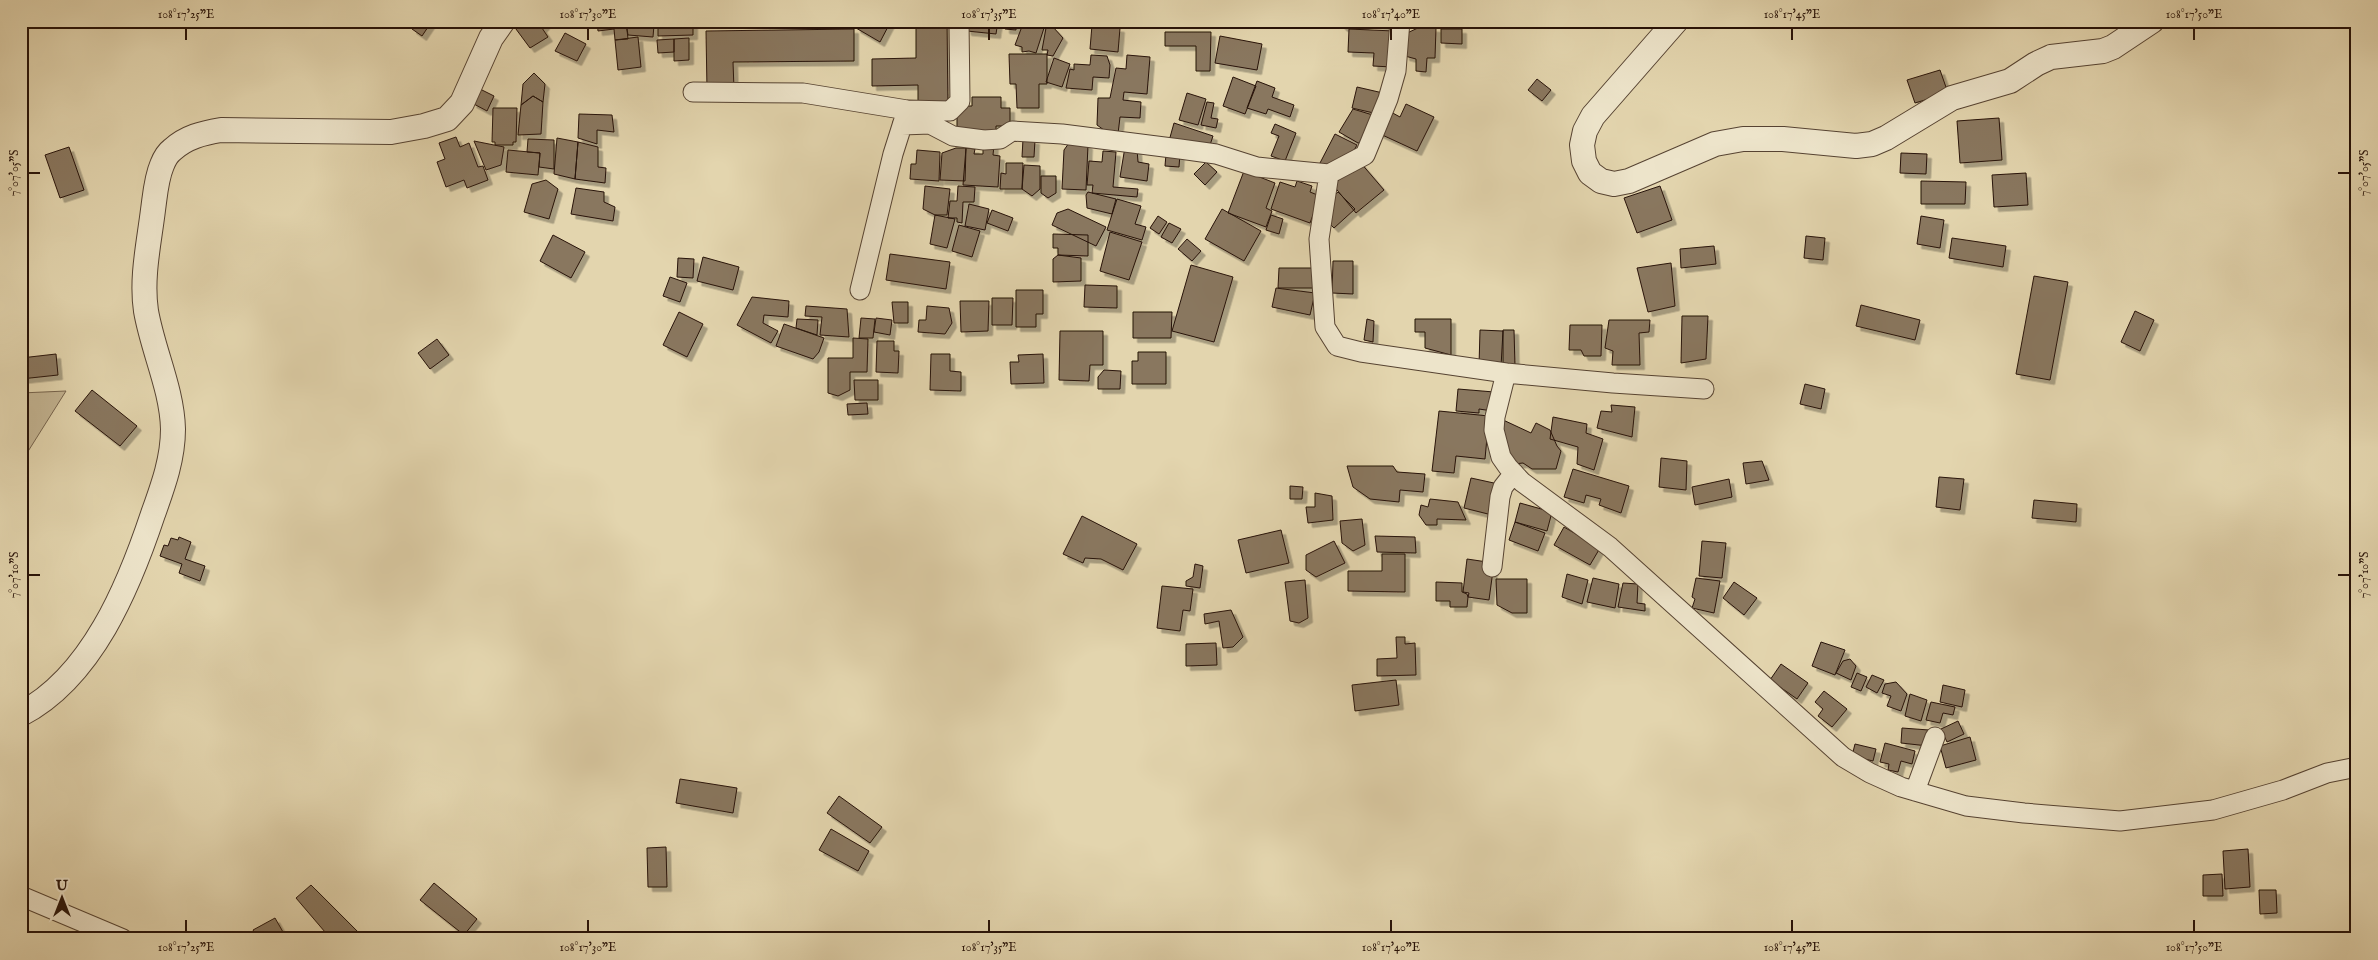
<svg xmlns="http://www.w3.org/2000/svg" width="2378" height="960" font-family="'IM FELL English',serif">
<defs>
<filter id="shadow"><feDropShadow dx="4.5" dy="4.5" stdDeviation="0" flood-color="#0004"/></filter>
</defs>
<rect width="100%" height="100%" fill="#e3d5ae"/>
<filter id="stains"><feTurbulence type="fractalNoise" baseFrequency=".004" numOctaves="4"/><feColorMatrix values="0 0 0 0 .2 0 0 0 0 .09 0 0 0 0 .02 0 0 0 .5 -.17"/></filter>
<radialGradient id="worn" r=".72"><stop offset=".6" stop-color="#630" stop-opacity="0"/><stop offset="1" stop-color="#630" stop-opacity=".3"/></radialGradient>
<path fill="#c3b492" stroke="#75634d" d="M66 391 27 453 21 458V393Z"/>
<path fill="#89775e" stroke="#271208" filter="url(#shadow)" d="M414 21H432L422 36 412 29Z
M513 21H545V25L542 28 548 37 530 48 513 25Z
M597 21H626L628 39 615 40 614 29 598 31Z
M658 21H693V35L658 36Z
M859 21H891L880 42 856 28Z
M916 21H947L948 105 918 106V85L872 86V59L916 58Z
M965 21H998L996 34 967 31Z
M1005 21H1016V30L1005 29Z
M1024 21H1036L1042 24 1044 28 1036 53 1029 51 1022 52V47L1015 45Z
M1337 21H1365L1364 28 1343 27Z
M1365 21H1391V26L1365 23Z
M626 23 654 25 653 37 628 35Z
M1092 25 1120 28 1118 52 1090 49Z
M1053 27 1063 38 1053 56 1047 55 1048 50H1042L1046 28Z
M1420 27 1436 28 1435 58H1427L1426 72 1416 71V59L1405 56V34Z
M854 29V61L733 62 734 89 707 90 706 31Z
M1349 29 1394 31 1392 67 1373 66 1374 53 1348 52Z
M1441 29H1462V44L1441 43Z
M1165 32H1211L1210 71H1196V46H1165Z
M565 33 586 44 577 61 555 51Z
M1220 36 1262 44 1257 70 1215 63Z
M638 37 641 67 618 70 615 40Z
M689 38V60L674 61V39Z
M674 39V52L658 53 657 40Z
M1009 54H1047V84H1039V108H1017L1016 84H1010Z
M1091 55 1107 56 1110 65 1109 78 1093 77 1092 90 1066 88 1070 69 1074 70V64L1090 65Z
M1127 55 1150 57 1147 94 1124 92 1123 100 1141 102 1140 118 1120 117 1118 134 1108 133 1097 125 1098 98H1110L1116 68 1126 69Z
M1054 58 1070 64 1062 87 1046 82Z
M1940 70 1948 93 1915 103 1907 80Z
M534 73 545 84 543 102 533 96 521 105 523 84Z
M1233 77 1256 86 1245 114 1223 106Z
M1537 79 1551 90 1542 101 1528 90Z
M1257 81 1275 88 1272 97 1294 105 1290 117 1268 109 1266 114 1247 108Z
M1357 87 1383 93 1378 114 1352 108Z
M480 89 494 96 487 111 472 103Z
M1187 93 1206 99 1198 125 1179 120Z
M533 96 543 102 541 134 518 135 521 105Z
M972 97H1001V108H1010V126H996V134L957 133V106H972Z
M1207 102 1214 103 1211 118 1218 119 1216 128 1201 125Z
M1406 104 1434 117 1417 151 1378 133 1389 111 1400 117Z
M493 108H517L516 142H513V145H495V142H492Z
M1353 109 1376 116 1368 142 1358 143 1339 132Z
M579 114 612 115 614 132 597 130V144L578 138Z
M1999 118 2002 160 1960 163 1957 121Z
M1174 123 1213 136 1209 148 1169 141Z
M1275 124 1296 133 1285 161 1271 156 1279 136 1271 133Z
M1335 134 1357 145 1346 165 1331 169 1320 163Z
M1074 136 1088 145 1086 190 1062 189 1064 150Z
M456 137 460 147 469 143 478 167 483 166 488 180 467 188 464 180 446 187 437 162 445 159 439 143Z
M557 138 578 142 575 179 554 174Z
M528 139 554 140V169L539 167 540 153 527 152Z
M1023 139 1035 140 1034 157H1022Z
M474 141 504 147 501 165 486 170Z
M578 142 598 147V167L606 168 605 183 575 179Z
M983 144 994 145 993 155 1000 156 998 187 963 185 966 148 975 149 974 154H983Z
M69 147 84 190 60 198 45 155Z
M1125 147 1137 149 1138 162 1149 164 1147 181 1120 177Z
M956 148H966L965 181 940 180 942 153Z
M508 150 540 153 538 175 506 172Z
M917 150 940 152 939 181 910 179 911 164H916Z
M1103 151 1116 152 1113 187 1138 189 1137 197 1092 193 1093 185H1087L1089 161 1102 162Z
M1901 153 1927 154 1926 174 1900 173Z
M1166 154H1180L1179 167 1165 166Z
M1206 162 1217 172 1205 185 1194 174Z
M1360 162 1384 190 1356 213 1333 185Z
M1006 163H1023L1022 189H1000L1001 173 1006 174Z
M1024 165 1040 166V189L1032 196 1022 189Z
M1244 171 1275 183 1266 208 1272 211 1266 227 1228 213Z
M2026 173 2028 205 1994 207 1992 175Z
M1041 176H1056V193L1048 198 1041 193Z
M546 180 558 189 549 219 524 212 532 184Z
M1297 181 1312 186 1310 192 1320 196 1310 223 1271 209 1280 182 1295 187Z
M1921 181 1966 182 1965 204H1921Z
M925 186 950 189 947 215H935L923 209Z
M958 186 975 187 974 202H963L962 223 957 222V218H948L950 201H957Z
M1660 186 1672 220 1637 233 1624 198Z
M576 188 604 192V202L615 207 613 221 571 214Z
M1088 192 1116 199 1112 214 1087 208 1086 195Z
M1338 192 1355 209 1334 228 1322 216V207Z
M1117 199 1141 206 1135 224 1146 227 1142 240 1107 230Z
M969 204 989 209 985 230 965 226Z
M1068 209 1106 227 1096 246 1052 225 1057 213Z
M1222 209 1261 231 1244 261 1205 239Z
M992 210 1013 218 1008 231 987 223Z
M935 215 955 219 947 248 930 244Z
M1271 215 1283 219 1279 234 1266 230Z
M1158 216 1167 222 1159 234 1150 228Z
M1921 216 1944 220 1940 248 1917 244Z
M1169 223 1181 229 1172 243 1161 237Z
M959 225 980 231 972 257 952 251Z
M1110 232 1142 242 1129 280 1100 271Z
M1053 234 1088 235V256L1058 255V248H1053Z
M553 235 585 252 571 278 540 261Z
M1806 236 1825 238 1823 260 1804 258Z
M1952 238 2006 246 2003 267 1949 258Z
M1187 239 1201 251 1192 261 1178 249Z
M1714 246 1716 264 1681 268 1680 249Z
M890 254 950 262 946 289 886 280Z
M1058 255 1081 258V281L1053 282V259Z
M703 257 739 267 733 290 697 281Z
M678 258 694 259 693 278 677 277Z
M1333 261H1353V294L1332 293Z
M1671 263 1675 306 1648 312 1637 268Z
M1191 265 1233 277 1214 342 1172 331Z
M1279 268H1316V288H1278Z
M2034 276 2068 282 2050 380 2016 374Z
M670 277 687 283 680 302 663 296Z
M1085 285 1117 286V308L1084 307Z
M1276 288 1315 293 1310 315 1272 307Z
M1016 290H1043V314H1036V327H1016Z
M752 297 789 301 788 317 764 315 763 323 778 331 771 343 737 325Z
M992 298H1013L1012 325H992Z
M960 301H989L988 331 961 332Z
M892 302H908V323H894Z
M1861 305 1920 320 1915 340 1856 326Z
M806 306 847 309 849 337 820 335 822 317 805 316Z
M927 306 949 308 952 323 945 334 918 332 919 320H926Z
M2135 311 2154 320 2140 351 2121 342Z
M679 312 703 324 687 357 663 345Z
M1133 312H1172L1171 338H1133Z
M1682 316H1708L1706 359 1681 363Z
M861 318 875 319 873 338H859Z
M876 318 892 320 890 335 874 332Z
M797 319 818 320 817 335 796 328Z
M1367 319 1374 321 1373 342 1364 340Z
M1415 319H1451V355L1425 348V332H1415Z
M1609 320H1650L1649 332 1639 333 1640 365H1612L1613 351 1605 348Z
M784 324 824 338 819 352 813 359 776 346Z
M1570 325H1602L1601 356H1584L1581 350H1569Z
M1480 330 1503 331 1501 367 1479 366Z
M1503 330H1514L1515 366 1503 367Z
M1060 331H1103V365H1090L1089 381 1059 380Z
M853 338 868 339 867 372H850V390L838 396 828 393V358H853Z
M437 339 449 355 430 369 418 353Z
M877 341H894V351H899L898 373 876 372Z
M1138 352H1166V384H1132V361H1138Z
M56 354 58 375 21 379V358Z
M931 354H950V371L961 372V391L930 390Z
M1043 354 1044 383 1011 384 1010 362H1019L1018 355Z
M1104 370 1121 371 1120 389H1098V377Z
M854 380H878V400H855Z
M1805 384 1825 389 1821 409 1800 404Z
M1458 389 1494 392 1492 411 1479 409V413L1456 411Z
M92 390 137 426 120 446 75 411Z
M867 403 868 414 848 415 847 404Z
M1611 405 1635 407 1632 437 1597 428 1601 411 1612 412Z
M1439 411 1489 416 1485 459 1456 456 1454 473 1432 471Z
M1553 417 1587 424 1586 433 1603 439 1594 470 1577 464 1578 447 1550 439Z
M1501 419 1531 433 1536 423 1550 430 1557 446 1561 451 1556 469H1532L1523 463 1514 464 1497 428Z
M1661 458 1687 461 1686 490 1659 487Z
M1762 461 1769 480 1746 484 1743 463Z
M1347 466H1393L1397 472 1425 474 1423 492 1400 490 1399 502 1370 499 1353 487Z
M1573 469 1629 486 1621 513 1599 505 1601 499 1586 495 1584 503 1564 497Z
M1939 477 1964 479 1960 510 1936 507Z
M1471 478 1503 485 1496 516 1464 508Z
M1729 479 1732 497 1695 505 1692 487Z
M1290 486 1303 487 1302 499H1290Z
M1315 493 1332 496 1333 520 1308 523 1306 507H1315Z
M1430 499 1458 502 1466 520 1437 519V525H1426L1419 515 1421 505 1428 507Z
M2034 500 2077 504 2076 522 2032 518Z
M1520 503 1552 512 1547 531 1515 522Z
M1082 516 1137 544 1123 570 1101 559 1085 558 1083 563 1063 554Z
M1362 519 1365 545 1353 551 1342 543 1340 521Z
M1515 522 1545 533 1538 551 1509 540Z
M1564 527 1600 548 1590 565 1554 545Z
M1281 530 1289 563 1246 573 1238 540Z
M1375 536 1415 537 1416 553 1377 552Z
M179 537 191 542 185 559 205 566 200 581 179 573 182 564 160 556 164 545 168 546 171 538 178 540Z
M1334 541 1345 563 1316 577 1306 570V555Z
M1702 541 1726 543 1722 578 1699 576Z
M1382 554H1405V592L1348 591V571H1382Z
M1467 559 1494 563 1489 600 1468 597 1469 593 1463 592Z
M1195 564 1203 566 1200 588 1186 586V581L1193 577Z
M1567 574 1588 580 1582 604 1562 597Z
M1593 578 1619 584 1615 608 1587 602Z
M1696 578 1720 581 1714 613 1692 608 1695 599 1692 597Z
M1496 579H1527V613H1512L1497 605Z
M1305 580 1308 618 1299 623 1290 621 1285 582Z
M1436 582 1462 583V592L1467 594 1468 597 1467 607H1450V601H1436Z
M1734 582 1757 598 1744 615 1723 598Z
M1623 583 1638 584 1637 603 1645 604V611L1618 607Z
M1162 586 1193 589 1190 611 1183 610 1180 631 1157 628Z
M1231 610 1243 637 1233 647 1223 648 1219 621 1205 624 1204 614Z
M1396 637H1405V644L1415 643 1416 675 1377 676V659L1397 658Z
M1821 642 1845 650 1835 675 1812 666Z
M1216 643 1217 665 1186 666V644Z
M1850 659 1856 666 1851 680 1836 673 1843 661Z
M1781 664 1808 683 1797 699 1770 680Z
M1857 673 1867 677 1861 691 1851 687Z
M1872 675 1884 680 1877 693 1866 687Z
M1396 680 1399 705 1355 711 1352 685Z
M1896 682 1907 694 1901 711 1887 706 1891 696 1882 693 1885 684Z
M1943 685 1965 690 1962 707 1940 702Z
M1824 691 1847 709 1832 727 1818 716 1823 709 1815 702Z
M1910 694 1927 700 1921 721 1905 716Z
M1931 702 1955 707 1953 715 1943 713 1940 723 1926 720Z
M1958 721 1964 734 1947 742 1941 729Z
M1902 728 1929 730 1928 746 1901 743Z
M1970 737 1976 760 1946 768 1940 746Z
M1885 743 1915 751 1912 764 1901 761 1898 772 1888 770 1889 764 1880 762Z
M1855 744 1876 749 1873 761 1852 756Z
M680 779 737 788 733 813 676 803Z
M839 796 882 827 870 843 827 813Z
M831 829 869 851 858 871 819 850Z
M666 847 667 887H648L647 848Z
M2248 849 2250 887 2225 889 2223 851Z
M2222 874 2223 896H2203V875Z
M434 883 477 919 464 935 420 900Z
M311 885 365 939H331L296 898Z
M2259 890H2276L2277 913 2260 914Z
M275 918 287 939H258L253 930Z"/>
<g fill="none" stroke-linecap="round" stroke-linejoin="round">
<g stroke="#564332" stroke-width="21">
<path id="minor" d="M1400 21 1396 71 1388 99 1365 155 1329 174 1319 239 1325 327 1337 346 1361 352 1506 373 1495 417 1494 430 1501 457 1508 467 1522 482 1610 547 1843 757 1870 773 1901 787 1966 806 2024 813 2120 821 2213 810 2283 790 2327 773 2357 767
M693 92 803 93 907 110 950 111 960 101 959 21
M902 125 930 124 953 136 984 140 1000 139 1012 131 1062 134 1180 149 1216 154 1257 167 1329 174
M860 290 893 154 906 113
M1506 373 1613 383 1704 389
M1492 567 1500 497 1503 487 1514 473
M1915 791 1935 737
M21 896 123 939"/>
</g>
<g stroke="#564332" stroke-width="26">
<path id="tertiary" d="M1676 21 1593 116 1585 131 1582 145 1584 161 1590 173 1601 181 1614 184 1629 181 1715 144 1743 139H1783L1856 146 1872 144 1886 138 1952 98 2010 81 2036 64 2051 57 2103 51 2113 47 2152 21
M21 714C92 677 129 586 153 514 163 486 173 459 173 429 172 389 153 351 146 311 141 278 149 243 153 210 155 196 156 179 162 165 164 160 168 153 172 150 186 137 203 133 221 130L391 132 424 126 447 119 462 103 491 38 503 21"/>
</g>
<use href="#minor" stroke="#ede4ca" stroke-width="19"/>
<use href="#tertiary" stroke="#ede4ca" stroke-width="24"/>
</g>
<path fill="none" stroke="#271208" stroke-width="2" d="M186 28V40M588 28V40M989 28V40M1391 28V40M1792 28V40M2194 28V40M28 173H40M2338 173H2350M28 575H40M2338 575H2350M186 920V932M588 920V932M989 920V932M1391 920V932M1792 920V932M2194 920V932"/>
<rect width="2378" height="960" fill="none" stroke="#e3d5ae" stroke-width="55"/>
<g transform="translate(62 898)" stroke="#ede4ca" stroke-width="4" paint-order="stroke">
<path d="M0-4L9 19L0 12L-9 19Z" fill="#271208"/>
<text y="-8" font-size="14" font-weight="bold" text-anchor="middle" fill="#271208">U</text>
</g>
<rect x="28" y="28" width="2322" height="904" fill="none" stroke="#271208" stroke-width="2"/>
<g font-size="12" text-anchor="middle" fill="#271208">
<text x="186" y="18">108°17'25"E</text>
<text x="588" y="18">108°17'30"E</text>
<text x="989" y="18">108°17'35"E</text>
<text x="1391" y="18">108°17'40"E</text>
<text x="1792" y="18">108°17'45"E</text>
<text x="2194" y="18">108°17'50"E</text>
<text transform="translate(14 173) rotate(-90)" y="4">7°07'05"S</text>
<text transform="translate(2364 173) rotate(-90)" y="4">7°07'05"S</text>
<text transform="translate(14 575) rotate(-90)" y="4">7°07'10"S</text>
<text transform="translate(2364 575) rotate(-90)" y="4">7°07'10"S</text>
<text x="186" y="951">108°17'25"E</text>
<text x="588" y="951">108°17'30"E</text>
<text x="989" y="951">108°17'35"E</text>
<text x="1391" y="951">108°17'40"E</text>
<text x="1792" y="951">108°17'45"E</text>
<text x="2194" y="951">108°17'50"E</text>
</g>
<rect width="100%" height="100%" filter="url(#stains)"/>
<rect width="100%" height="100%" fill="url(#worn)"/>
</svg>
